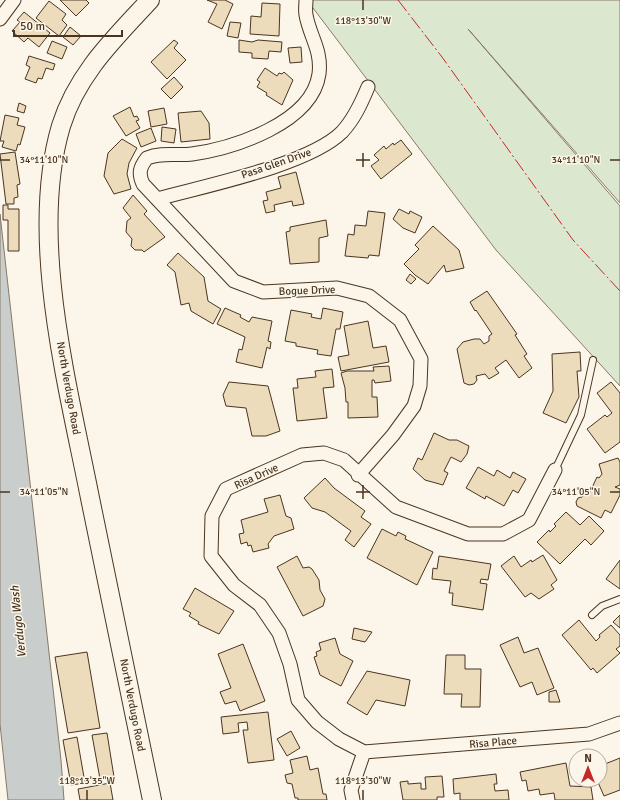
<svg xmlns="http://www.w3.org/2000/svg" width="620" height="800" font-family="Signika,sans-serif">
<rect width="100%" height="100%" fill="#fbf6e9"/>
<path fill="#dce7d0" stroke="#887966" d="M307 0H620V203L468 29 620 206V386L496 250Z"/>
<path fill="#c9cecd" stroke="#887966" d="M0 214 61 760 64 800H8L0 724Z"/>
<path fill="#ecdcbc" stroke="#4a3520" d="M60 0H86L89 3 76 16Z
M207 0H225L233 4 222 29 208 22 217 4Z
M49 1 66 14 62 20 67 25 59 36 36 18Z
M262 3 280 4 279 36 250 34 251 16 261 17Z
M24 12 50 33 39 47 28 38 24 42 12 31 20 22 17 20Z
M230 22 241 23 238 38 227 36Z
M70 27 81 36 73 45 63 37Z
M174 40 178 43 174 48 186 60 167 79 151 62Z
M239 40 252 42 258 40 282 42 281 52 269 51 268 59 252 58V53L239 52Z
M52 41 67 47 62 59 47 53Z
M301 47 302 62 290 63 288 48Z
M29 56 55 64 53 70 46 68 42 79 38 78 36 83 25 79 30 67 26 65Z
M265 68 277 76 279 73 282 74 284 72 293 80 282 105 266 95 267 93 257 87 260 82 257 80Z
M174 77 183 87 171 99 161 89Z
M19 103 26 106 24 113 17 111Z
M130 107 134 117 137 116 139 120 136 121 140 128 126 136 113 116Z
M164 108 167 124 151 127 148 111Z
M201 111 209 123 210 139 181 142 178 113Z
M5 115 19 118 17 125 25 127 20 145 18 144 16 151 2 147 4 141H0Z
M162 127 176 129 174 143 161 141Z
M151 128 156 141 141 147 136 134Z
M122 139 137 148 129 163 127 174 131 189 114 194 104 176 108 153Z
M401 140 412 154 381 179 371 166 379 160 374 155 384 146 386 149 393 143 394 145Z
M15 152 20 184 17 185 18 197 14 198V204H6L0 154Z
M296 172 304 204 293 206 292 201 274 205 275 211 266 213 263 201 268 200 266 192 281 188 278 177Z
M133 195 147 211 144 214 165 237 144 252 142 250H135L131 246 132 239 126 232 127 221 131 218 123 208Z
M3 205H8V209H19V251H8V220H3Z
M399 209 409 214 410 211 422 217 415 233 403 228 393 219Z
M368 211 385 213 379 256 369 255 368 258 345 256 348 234 354 235 355 225 366 226Z
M326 220 328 236 319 238V262L290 264 286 232 290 231V227Z
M433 226 459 250 464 268 446 272 444 265 428 284 415 275 404 264 419 249 415 245Z
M178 253 204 277 208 301 221 309 213 324 191 311 189 303 181 305 175 272 167 265Z
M410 274 416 279 411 284 406 280Z
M487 291 517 334 515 335 527 354 524 356 532 368 519 378 506 360 495 368 499 373 489 379 485 374 476 376 477 380 474 384 469 385 464 383 457 349 463 342 474 339H480L484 344 489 341V336L492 334 476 310 475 311 470 302Z
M225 308 241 315 240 317 249 322 252 317 272 321 268 341 271 342 270 349 267 347 262 368 236 362 239 349 242 350 245 337 217 324Z
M323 308 343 312 340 329H336L331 356 317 354 318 350 296 346V343L285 341 291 310 312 314 311 317 321 319Z
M368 321 373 348 386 346 389 362 341 371 338 357 349 355 344 326Z
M580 352 581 371H577L579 397 566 423 543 413 553 391 552 354Z
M389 366 391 381 375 383 374 380H372V397H377L378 417 348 418V402H346L345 388 341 373 347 371H374L373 367Z
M332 369 334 387 323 388 327 418 297 421 293 388H298L297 379 316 377 315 371Z
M229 382 268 386 280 431 266 436H252L246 408 226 406 223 395Z
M611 382 620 393V442L605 453 587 429 605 415 607 417 612 413 597 393Z
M434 433 449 440H457L469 446 467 454 461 462 451 457 444 471 448 473 443 485 425 480 413 469 418 458 422 460Z
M618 458 620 462V485L615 487 620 489V495L611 513 605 510 601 518 577 506 576 502 578 498 582 497 585 493 589 494 597 477 599 478 602 474 599 464Z
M478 467 494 476 497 470 510 478 513 472 526 479 518 493 513 490 504 506 486 496 485 499 466 488Z
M325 478 334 488 365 511 361 517 371 524 354 547 345 540 351 531 325 512 312 508 304 498Z
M280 495 286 516 291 518 294 529 274 536 268 544 269 548 253 552 251 545 248 546 247 542 241 544 239 534 244 533 241 520 268 512 264 499Z
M566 512 580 525 589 516 604 531 591 545 585 539 560 564 537 542 549 530 550 532 556 526 554 524Z
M382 529 396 536 398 532 406 536 405 539 433 552 417 585 367 558Z
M543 555 557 580 551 585 554 589 539 599 531 593 525 597 501 566 514 556 521 567 531 560 532 562Z
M297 556 303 568 309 567 312 569 319 580 320 590 325 599 323 606 303 616 277 567Z
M439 556 491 564 488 580 481 579 480 583 487 584 483 610 452 605 453 593H449L451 581 432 579 433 568 437 569Z
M620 560V589L606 579Z
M195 588 234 611 219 634 198 624 199 622 189 616 191 613 183 609Z
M620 615V628L613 622Z
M579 620 596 641 600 637 599 635 611 625 620 635V646L616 649 620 653 597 673 593 668 591 670 562 635Z
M354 628 372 632 365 642 352 639Z
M518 637 524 653 538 648 554 688 537 695 532 682 520 687 500 645Z
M335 638 340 654 353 661 341 686 320 675 314 657 317 656 316 652 321 650 319 643Z
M243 644 265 701 240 711 236 701 225 704 220 692 231 688 218 654Z
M87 652 100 728 68 733 55 657Z
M446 655H465V669H481L480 707H461L462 694H444Z
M367 671 410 680 405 706 376 700 367 715 347 703Z
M556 690 560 702H549V692Z
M268 712 274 760 248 763 243 730H248L247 722 238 723 239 732 223 734 221 717Z
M291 731 300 748 287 756 277 739Z
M107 733 114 777 100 779 92 735Z
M77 737 85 783 71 785 63 740Z
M307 756 310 770 318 768 323 794H326L327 800H298V798H295L292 784 287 783 285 775 293 773 290 760Z
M620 758V790L604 796 597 780H600V766Z
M566 763 570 786 591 787 593 800H555L554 793 540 795 539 789 528 791 526 780 522 781 520 772Z
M496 774 497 784H494L495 791 508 790 509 800H460V793L454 794 453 779Z
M442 776 444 797H437V800H403L400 782 408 781V784L421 783V789H426L425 777Z
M110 783 113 800H80L78 789Z"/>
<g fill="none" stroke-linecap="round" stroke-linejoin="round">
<g stroke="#4a3520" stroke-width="8">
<path id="service" d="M555 470 581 415 593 360
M592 615 602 606 620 599"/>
</g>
<g stroke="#4a3520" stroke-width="15">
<path id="minor" d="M306 0C306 5 305 10 306 15 310 37 322 50 319 74 312 123 234 148 192 154 177 156 162 152 147 158 140 167 138 173 143 184L234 281 263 292 337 288 369 296 400 320 421 359 420 386 414 406 393 435 358 475
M0 19 14 0
M157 199C204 186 309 165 342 132 354 119 361 104 368 87
M364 752 339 739 317 722 298 700 290 664 279 633 260 605 234 585 211 556 212 516 226 489 302 455 324 453 344 460 396 507 468 534H503L529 520 555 470
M364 752 589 734 620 723
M353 800 351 790 364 752"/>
</g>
<g stroke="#4a3520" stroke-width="20">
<path id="secondary" d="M150 0C114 39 77 74 61 126 28 237 68 386 90 498 111 598 131 699 152 800"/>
</g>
<use href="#service" stroke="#fbf6e9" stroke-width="6"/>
<use href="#minor" stroke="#fbf6e9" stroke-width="13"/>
<use href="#secondary" stroke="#fbf6e9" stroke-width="18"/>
<path stroke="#c62828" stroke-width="1" stroke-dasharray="14 3 2 3" stroke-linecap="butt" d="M398 0 442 57 573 240 620 291"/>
</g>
<path fill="none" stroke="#4a3520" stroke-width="1.5" d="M363 0V10M363 153V167M0 160H10M356 160H370M610 160H620M363 485V499M0 492H10M356 492H370M610 492H620M87 790V800M363 790V800"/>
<g text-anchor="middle" stroke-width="3" stroke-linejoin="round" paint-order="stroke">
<g font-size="11" fill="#4a3520" stroke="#fbf6e9">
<text transform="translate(276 163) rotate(-19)" y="4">Pasa Glen Drive</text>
<text transform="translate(307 290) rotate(-2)" y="4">Bogue Drive</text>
<text transform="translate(69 388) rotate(80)" y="4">North Verdugo Road</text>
<text transform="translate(256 476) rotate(-24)" y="4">Risa Drive</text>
<text transform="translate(133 705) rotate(79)" y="4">North Verdugo Road</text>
<text transform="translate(493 742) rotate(-5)" y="4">Risa Place</text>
</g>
<g font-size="12" font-style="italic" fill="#4a3520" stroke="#fbf6e9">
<text transform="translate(18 622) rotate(-96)" y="4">Verdugo Wash</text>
</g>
</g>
<g font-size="10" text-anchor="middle" fill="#4a3520" stroke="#fbf6e9" stroke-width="3" stroke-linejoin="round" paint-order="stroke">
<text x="363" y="24">118°13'30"W</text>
<text x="44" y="163">34°11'10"N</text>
<text x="576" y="163">34°11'10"N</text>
<text x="44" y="495">34°11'05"N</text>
<text x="576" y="495">34°11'05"N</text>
<text x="87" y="784">118°13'35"W</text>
<text x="363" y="784">118°13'30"W</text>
</g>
<g transform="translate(588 768)"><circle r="19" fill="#fbf6e9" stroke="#b4a999"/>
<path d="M0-3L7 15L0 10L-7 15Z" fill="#c62828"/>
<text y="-6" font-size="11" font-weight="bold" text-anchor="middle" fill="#4a3520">N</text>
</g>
<path d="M14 30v6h108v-6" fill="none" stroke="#4a3520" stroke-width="2"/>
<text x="20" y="30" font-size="12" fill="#4a3520" stroke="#fbf6e9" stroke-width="3" paint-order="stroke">50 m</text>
</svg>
